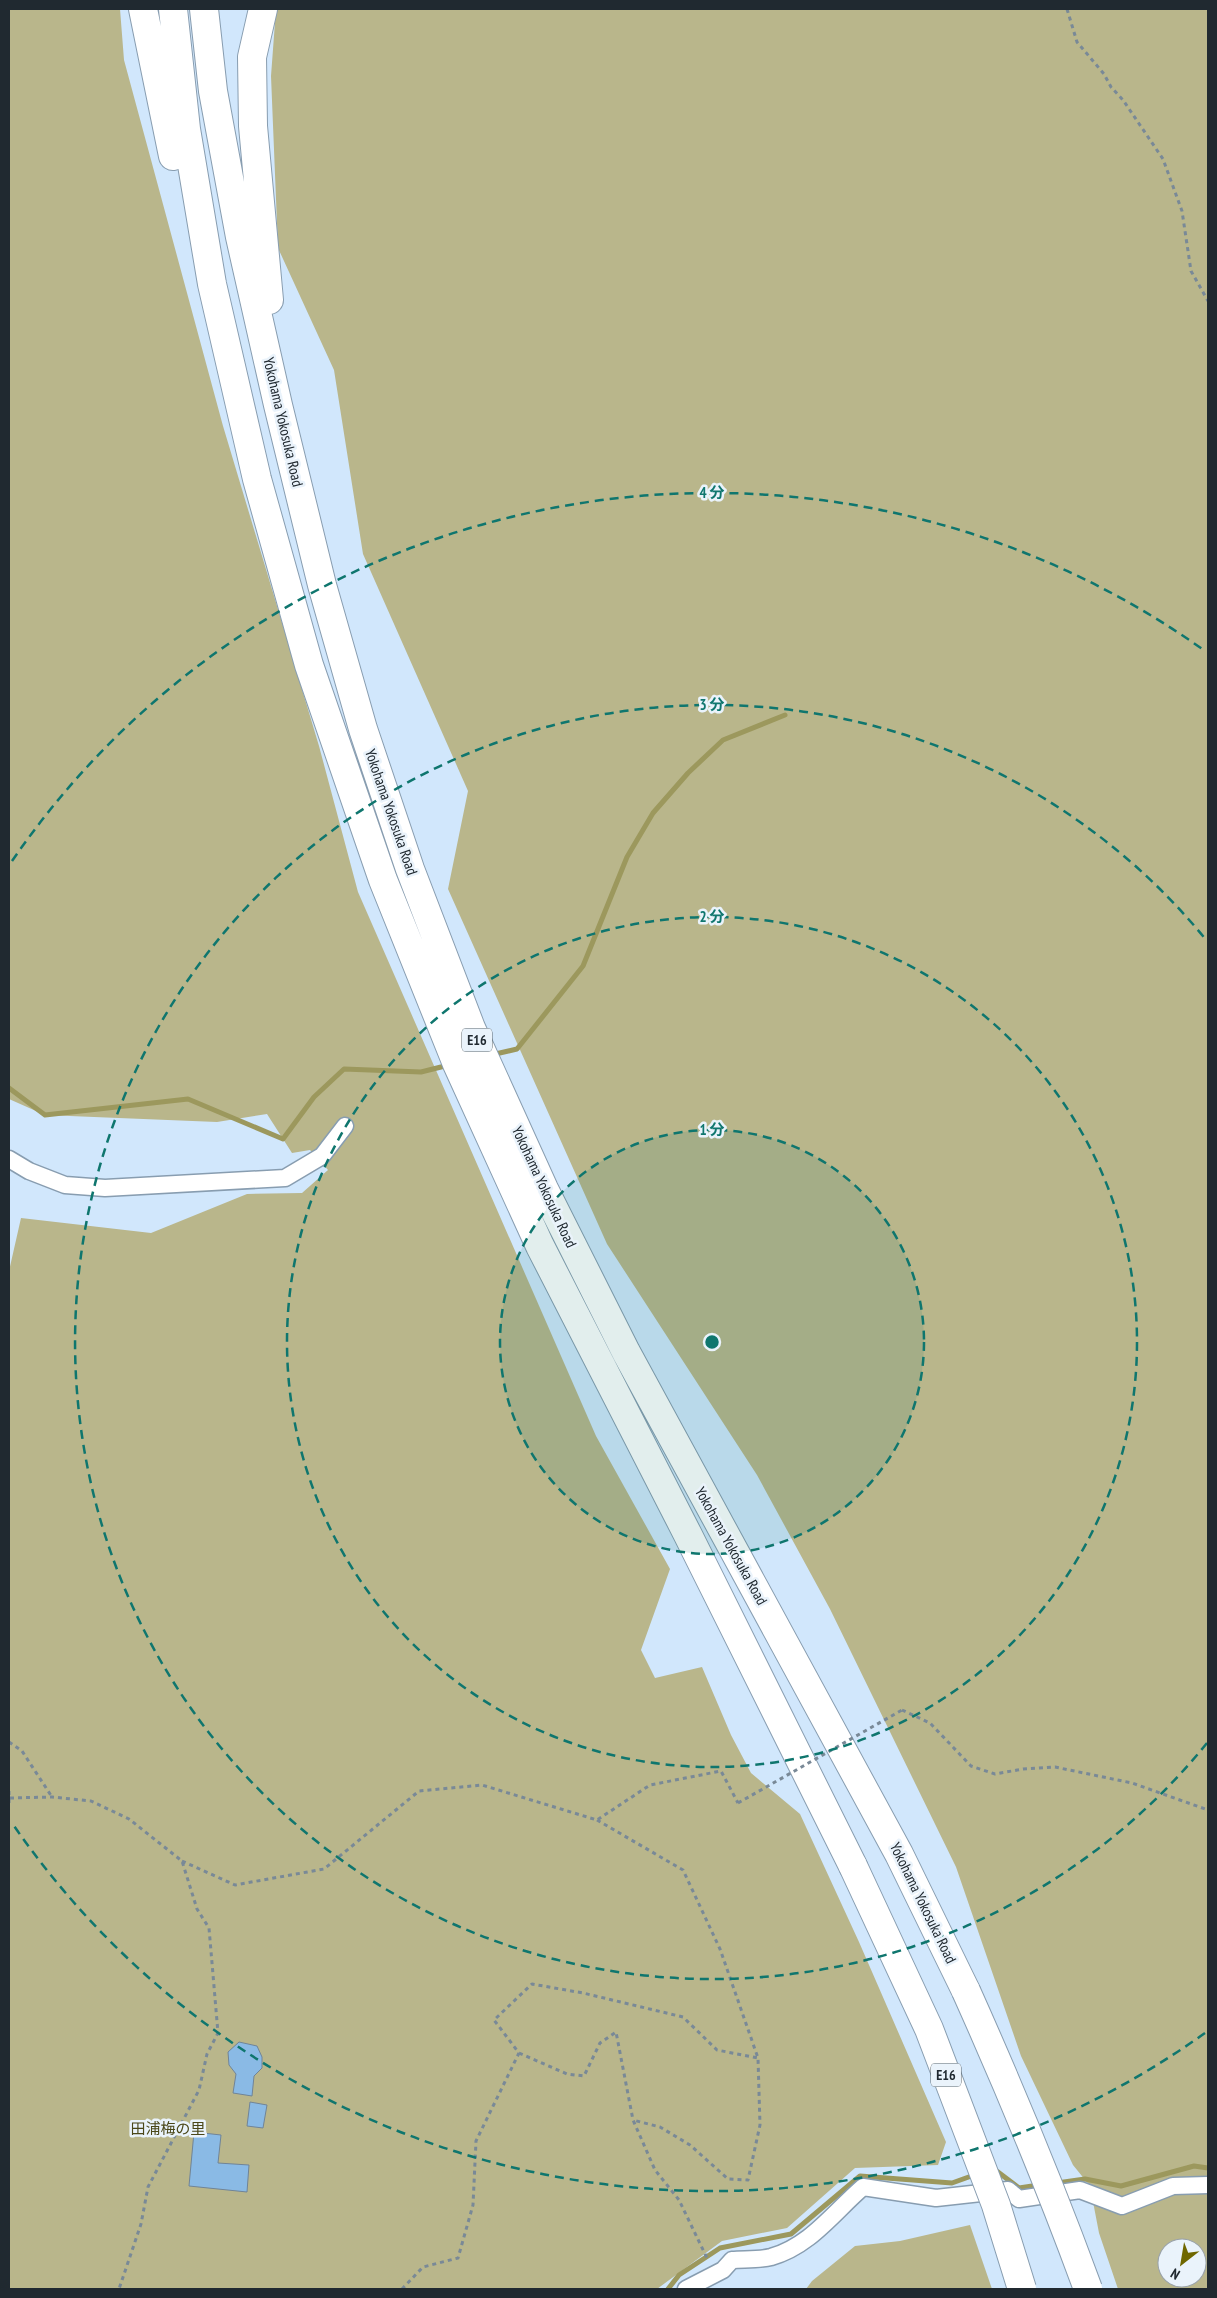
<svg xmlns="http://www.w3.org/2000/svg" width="1217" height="2298" font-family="'PT Sans Narrow','Noto Sans JP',sans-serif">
<rect width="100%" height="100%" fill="#d1e7fc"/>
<path fill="#b9b68b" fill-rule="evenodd" d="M9 9H120L124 60 223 426 319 746 358 892 596 1436 670 1569 641 1650 655 1678 702 1667 731 1735 751 1773 800 1814 859 1942 946 2142 938 2165 855 2168 787 2228 722 2241 657 2289H9V1271L21 1218 151 1233 247 1194 302 1193 328 1170 310 1150 292 1153 267 1114 217 1122 45 1115 9 1099Z
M276 9H1208V2289H1118L1099 2233 1090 2186 1073 2165 1021 2056 956 1867 830 1609 757 1475 607 1244 448 889 468 791 363 554 334 370 278 248 271 76ZM1167 2248H1197V2278H1167Z
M970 2225 992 2289H806L812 2281 855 2246 900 2241Z"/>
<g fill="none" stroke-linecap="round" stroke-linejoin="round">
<path stroke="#9c985d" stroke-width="5" d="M491 1055 517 1049 583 966 627 857 653 813 688 773 723 740 785 715
M9 1088 45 1115 188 1099 283 1139 314 1097 344 1069 421 1072 449 1065
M994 2169 1019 2188 1039 2185
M1057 2183 1085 2179 1121 2186 1194 2166 1208 2168
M668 2289 679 2275 720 2248 791 2234 860 2176 952 2183 977 2174"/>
</g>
<path fill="#8abae5" stroke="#708497" d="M239 2042 257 2046 262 2057V2068L254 2076 252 2096 233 2093 236 2074 229 2065 228 2052Z
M250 2102 267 2105 263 2128 247 2126Z
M194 2132 221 2135 218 2163 249 2165 247 2192 189 2186Z"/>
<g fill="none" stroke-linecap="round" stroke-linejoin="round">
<g stroke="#889db0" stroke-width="19">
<path id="street" d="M9 1159 29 1171 65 1185 105 1188 285 1178 322 1156 345 1126
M686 2289 723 2270 732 2260C744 2259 759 2260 771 2257 810 2246 833 2213 863 2187L936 2198 1008 2190 1019 2199 1080 2190 1122 2206 1173 2186 1208 2185"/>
</g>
<g stroke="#889db0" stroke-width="30">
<path id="highway" d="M143 9 173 156
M173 9 186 129 212 284 257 479 309 665 383 880 457 1064 540 1246 688 1535 853 1866
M204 9 213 91 240 237 278 405 322 585 363 729 410 869 471 1028 544 1189 626 1352 899 1854 966 1991
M263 9 252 57 253 126 269 300"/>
</g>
<path stroke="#798997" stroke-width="3" stroke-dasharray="4 4" stroke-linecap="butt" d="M1067 9 1077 42 1104 74 1111 87 1123 100 1163 159 1182 211 1191 271 1208 301
M902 1710 930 1723 971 1766 995 1774 1023 1769 1055 1767 1132 1783 1208 1810
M9 1742 22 1751 52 1797
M9 1791V1804
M10 1798 52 1797 91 1801 129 1819 182 1861 197 1909 209 1928 218 2033 207 2054 199 2090 148 2187 141 2224 119 2289
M597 1820 683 1870 720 1949 758 2058 760 2125 748 2180 728 2179 690 2145 660 2127 633 2120
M182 1861 235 1885 324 1869 419 1791 482 1785 597 1820 650 1785 721 1771 738 1803
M519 2053 567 2074 584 2076 600 2043 616 2032 633 2120 655 2170 679 2200 706 2256 709 2260
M402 2289 423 2267 458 2258 473 2205 476 2141 519 2053 494 2020 532 1984 583 1993 683 2017 717 2050 758 2058"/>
<use href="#street" stroke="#fff" stroke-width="16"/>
<use href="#highway" stroke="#fff" stroke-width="28"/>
<g stroke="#889db0" stroke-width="30" stroke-linecap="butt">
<path id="highway-bridge" d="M853 1866 929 2029 996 2205 1022 2289
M966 1991C1010 2089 1051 2188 1088 2289"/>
</g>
<path stroke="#798997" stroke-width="3" stroke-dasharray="4 4" stroke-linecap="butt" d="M738 1803 902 1710"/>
<use href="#highway-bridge" stroke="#fff" stroke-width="28"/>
</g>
<circle cx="712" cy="1342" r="212" fill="#0f766e" fill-opacity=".12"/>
<g fill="none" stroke="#0f766e" stroke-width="2.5" stroke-dasharray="9 6">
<circle cx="712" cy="1342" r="212"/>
<circle cx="712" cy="1342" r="425"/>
<path d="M1207 1743A637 637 0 1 1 1207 941"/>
<path d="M1205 2033A849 849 0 0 1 12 1823M12 861A849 849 0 0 1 1205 651"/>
</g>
<g text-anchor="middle" stroke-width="5" stroke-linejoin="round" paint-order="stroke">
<g fill="#eaf3fb" stroke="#5d666d" stroke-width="1">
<rect x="462" y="1028.5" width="30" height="23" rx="4"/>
<rect x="931" y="2063.5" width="30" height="23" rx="4"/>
</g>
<g font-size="14" font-weight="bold" fill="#202930">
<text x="477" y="1045">E16</text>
<text x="946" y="2080">E16</text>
</g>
<g font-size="15" fill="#202930" stroke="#eaf3fb">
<text transform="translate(283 422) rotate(77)" y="5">Yokohama Yokosuka Road</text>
<text transform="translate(391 812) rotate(71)" y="5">Yokohama Yokosuka Road</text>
<text transform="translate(544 1187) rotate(65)" y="5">Yokohama Yokosuka Road</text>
<text transform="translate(731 1546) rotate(61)" y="5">Yokohama Yokosuka Road</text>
<text transform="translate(923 1903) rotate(64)" y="5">Yokohama Yokosuka Road</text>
</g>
<g font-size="15" fill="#4a4718" stroke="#eaf3fb">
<text x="168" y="2134">田浦梅の里</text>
</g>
</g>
<circle cx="712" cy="1342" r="8" fill="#0f766e" stroke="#eaf3fb" stroke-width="2.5"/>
<g font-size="15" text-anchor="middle" font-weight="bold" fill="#0f766e" stroke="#eaf3fb" stroke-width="5" stroke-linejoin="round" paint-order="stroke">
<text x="712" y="498">4 分</text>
<text x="712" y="710">3 分</text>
<text x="712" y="922">2 分</text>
<text x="712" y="1135">1 分</text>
</g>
<rect width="1217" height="2298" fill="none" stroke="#202930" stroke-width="20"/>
<g transform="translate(1182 2263) rotate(211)"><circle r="24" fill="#eaf3fb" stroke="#99a2aa"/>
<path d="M0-4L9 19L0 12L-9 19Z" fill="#6f6700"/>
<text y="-8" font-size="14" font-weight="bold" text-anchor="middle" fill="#202930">N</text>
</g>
</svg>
